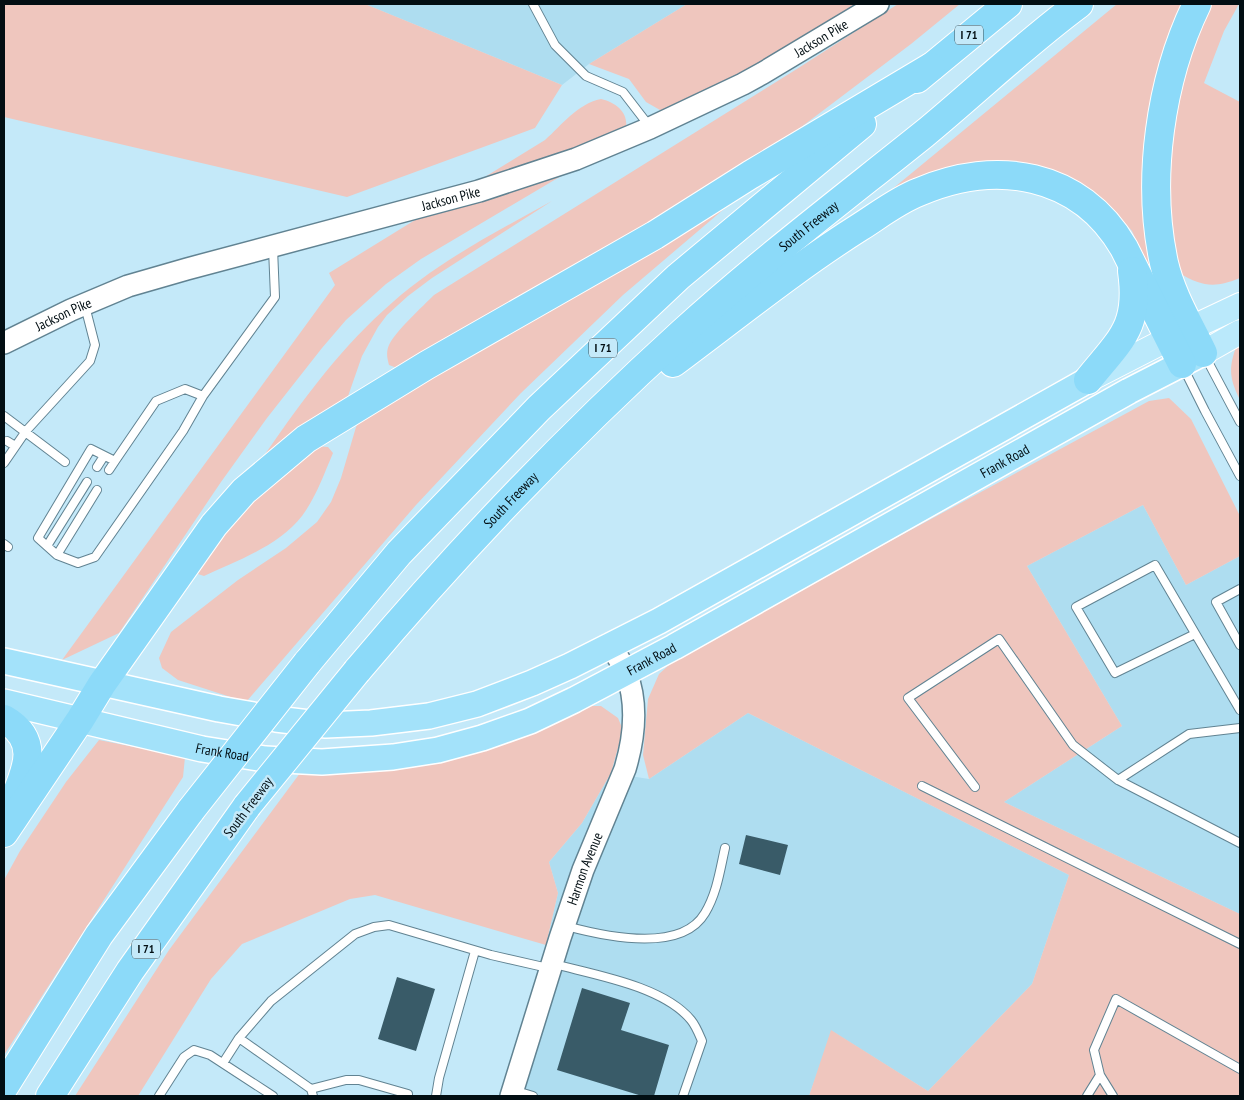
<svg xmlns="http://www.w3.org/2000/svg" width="1244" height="1100" font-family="'PT Sans Narrow',sans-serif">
<rect width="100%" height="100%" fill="#c4e9f9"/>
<path fill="#aeddf0" d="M365 4H687L589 64 562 85Z
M1143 505 1186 585 1240 556V914L1004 802 1122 726 1027 566Z
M748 713 1069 875 1032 984 928 1091 832 1031 809 1096H502L546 945 558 893 549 862 582 823 611 773 649 779Z"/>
<path fill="#efc6be" d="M4 4H365L562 85 535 128 347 197 4 117Z
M687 4H863L673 112 660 110 646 102 629 79 589 64Z
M898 4H960L911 44 796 131 650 225 397 368 389 365C387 358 386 352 389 345 395 332 423 306 434 295L800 67Z
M1117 4H1186L1153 277 1132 231 1113 209 1074 181 1044 170 879 200Z
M1208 4H1239L1224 31 1204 83 1240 102V278C1215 288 1203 287 1179 273L1167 203 1169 135 1182 73Z
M601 99C622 104 633 119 622 140L421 259 386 284 346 320 322 348 267 418 221 482 119 633 62 660 335 285 329 273 545 140C562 125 577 104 601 99Z
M552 201 432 278 408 296 387 315 378 327 362 356 346 402 259 463C297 408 335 354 384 310 433 264 494 233 552 201Z
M722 205 724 209 623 295 521 393 416 505 246 702 178 680 162 668 159 658 171 632 238 580 286 548 317 522 331 502 341 478 356 427 364 413Z
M1240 345V400C1230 379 1228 370 1236 347Z
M1169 398 1191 419 1240 516V556L1186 585 1143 505 1027 566 1122 726 1004 802 1240 914V1096H809L831 1030 928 1091 1032 984 1069 875 748 713 649 779 643 755 648 699 659 674 680 655 1149 401Z
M315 446 328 447 333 453C324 474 316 497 302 516 280 545 237 561 204 576L198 574 229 522Z
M586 706H601L618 718 623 730 611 773 582 823 549 862 558 893 546 945 375 895 350 899 242 944 211 979 138 1096H75L169 950 306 765Z
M99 740 185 757 183 777 4 1055V880L20 851 66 782Z"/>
<path fill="#395b68" d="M746 835 788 845 780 875 739 864Z
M397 977 435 989 416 1051 378 1039Z
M582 988 630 1003 621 1030 669 1045 654 1096H642L557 1070Z"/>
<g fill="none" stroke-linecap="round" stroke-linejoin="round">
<g stroke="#618392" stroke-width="10">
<path id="service" d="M533 4 555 45 586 76 623 92 650 127
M1206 358 1240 422
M1184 369 1205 411 1240 476
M203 396 185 389 156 401 115 461 91 449 38 538 57 555 78 563 95 557 183 431 203 396 275 297 273 248
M4 416 65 462
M7 441 15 446
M4 463 26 431 90 361 95 345 85 306
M97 467 104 456
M109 470 115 461
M4 544 8 547
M47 546 87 482
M57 555 97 490
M1240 589 1216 602 1240 645
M1195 634 1115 673 1076 607 1155 565 1240 710
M1118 780 1189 734 1240 728
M922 786 1240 944
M975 787 908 698 999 639 1073 745 1118 780 1240 843
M566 926C603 936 681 954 705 913 717 893 720 870 725 848
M554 964C595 975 663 986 691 1020 696 1026 699 1034 702 1041L683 1096
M223 1063 239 1038
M311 1089 346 1080H359L408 1094V1096
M513 1090 533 1096
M159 1096 184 1057 194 1050 210 1055 273 1096
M313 1096 311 1089 239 1038 271 1001 355 934 374 927 389 925 491 955 548 968
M436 1096 439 1078 475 951
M1087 1096 1100 1075
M1113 1096 1100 1075 1094 1050 1116 999 1240 1069"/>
</g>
<g stroke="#618392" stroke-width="24">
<g id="secondary">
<path id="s1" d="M4 343 71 310 128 286 187 269 479 191 576 159 650 128 743 84 763 73 878 4"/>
<path id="s2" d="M511 1096 560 938 583 870 625 769C634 739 638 703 626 672 622 663 615 653 610 644"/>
</g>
</g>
<g stroke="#fff" stroke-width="26">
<path id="primary" d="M1203 353 1240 332
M1092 378 1170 338 1240 305"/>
</g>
<g stroke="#fff" stroke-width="28">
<g id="trunk">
<path d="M4 661 219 709 276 719 326 725 371 723 429 716 477 704 532 683 570 666 659 621 1088 380"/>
<path id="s3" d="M4 702 202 749 265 759 322 762 393 757 438 750 482 738 530 721 574 700 674 647 1129 391 1201 354"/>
</g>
</g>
<g stroke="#fff" stroke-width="30">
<g id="motorway">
<path d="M1197 4C1160 80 1146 180 1164 263 1171 294 1189 324 1203 353"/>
<path d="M917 79 1008 4"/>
<path d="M673 363C735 317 795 268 860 227 879 215 898 200 919 192 996 159 1080 172 1124 248L1182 364"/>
<path d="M1088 380C1121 339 1140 327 1132 271"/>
<path d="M307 663 399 553 539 408 678 277 862 124"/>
<path id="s4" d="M357 671C458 551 567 437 683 332 760 262 843 199 924 134 976 91 1025 44 1079 4"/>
<path d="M4 719C39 739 28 767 15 797"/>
<path d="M4 833 80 720 102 684 214 525 244 491 306 439 427 365 655 235 750 175 931 67"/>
<path d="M4 1087 99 935 191 810"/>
<path d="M50 1096 130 971 247 806"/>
</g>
</g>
<use href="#service" stroke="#fff" stroke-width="8"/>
<use href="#secondary" stroke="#fff" stroke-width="21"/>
<use href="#primary" stroke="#bae9fb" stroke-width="24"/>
<use href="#trunk" stroke="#a3e2fa" stroke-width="25"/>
<use href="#motorway" stroke="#8cdaf9" stroke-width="28"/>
<g stroke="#fff" stroke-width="30" stroke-linecap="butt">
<path id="motorway-bridge" d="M247 806 357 671
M191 810 307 663"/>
</g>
<use href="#motorway-bridge" stroke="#8cdaf9" stroke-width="28"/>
</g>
<g text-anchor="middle" stroke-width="5" stroke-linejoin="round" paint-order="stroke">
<g fill="#c4e9f9" stroke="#3c5058" stroke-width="1">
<rect x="955" y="25.5" width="28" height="19" rx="4"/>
<rect x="589" y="338.5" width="28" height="19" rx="4"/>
<rect x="132" y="939.5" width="28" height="19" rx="4"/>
</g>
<g font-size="12" font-weight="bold" fill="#020e13">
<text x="969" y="39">I 71</text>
<text x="603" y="352">I 71</text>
<text x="146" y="953">I 71</text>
</g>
<g font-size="14" fill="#020e13" stroke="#c4e9f9">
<text dy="5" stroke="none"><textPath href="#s1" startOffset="876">Jackson Pike</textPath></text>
<text dy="5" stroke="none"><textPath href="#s1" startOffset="471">Jackson Pike</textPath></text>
<text dy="5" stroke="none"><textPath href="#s4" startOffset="635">South Freeway</textPath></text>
<text dy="5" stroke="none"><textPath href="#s1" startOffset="66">Jackson Pike</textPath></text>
<text dy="5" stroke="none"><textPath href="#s3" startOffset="1079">Frank Road</textPath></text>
<text dy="5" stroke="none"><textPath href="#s4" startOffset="230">South Freeway</textPath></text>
<text dy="5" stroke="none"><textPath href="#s3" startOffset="674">Frank Road</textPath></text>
<text dy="5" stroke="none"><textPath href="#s3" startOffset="224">Frank Road</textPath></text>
<text transform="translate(248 807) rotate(-53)" y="5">South Freeway</text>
<text dy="5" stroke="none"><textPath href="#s2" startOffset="239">Harmon Avenue</textPath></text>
</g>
</g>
<rect width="1244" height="1100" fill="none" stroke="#020e13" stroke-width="10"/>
</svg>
